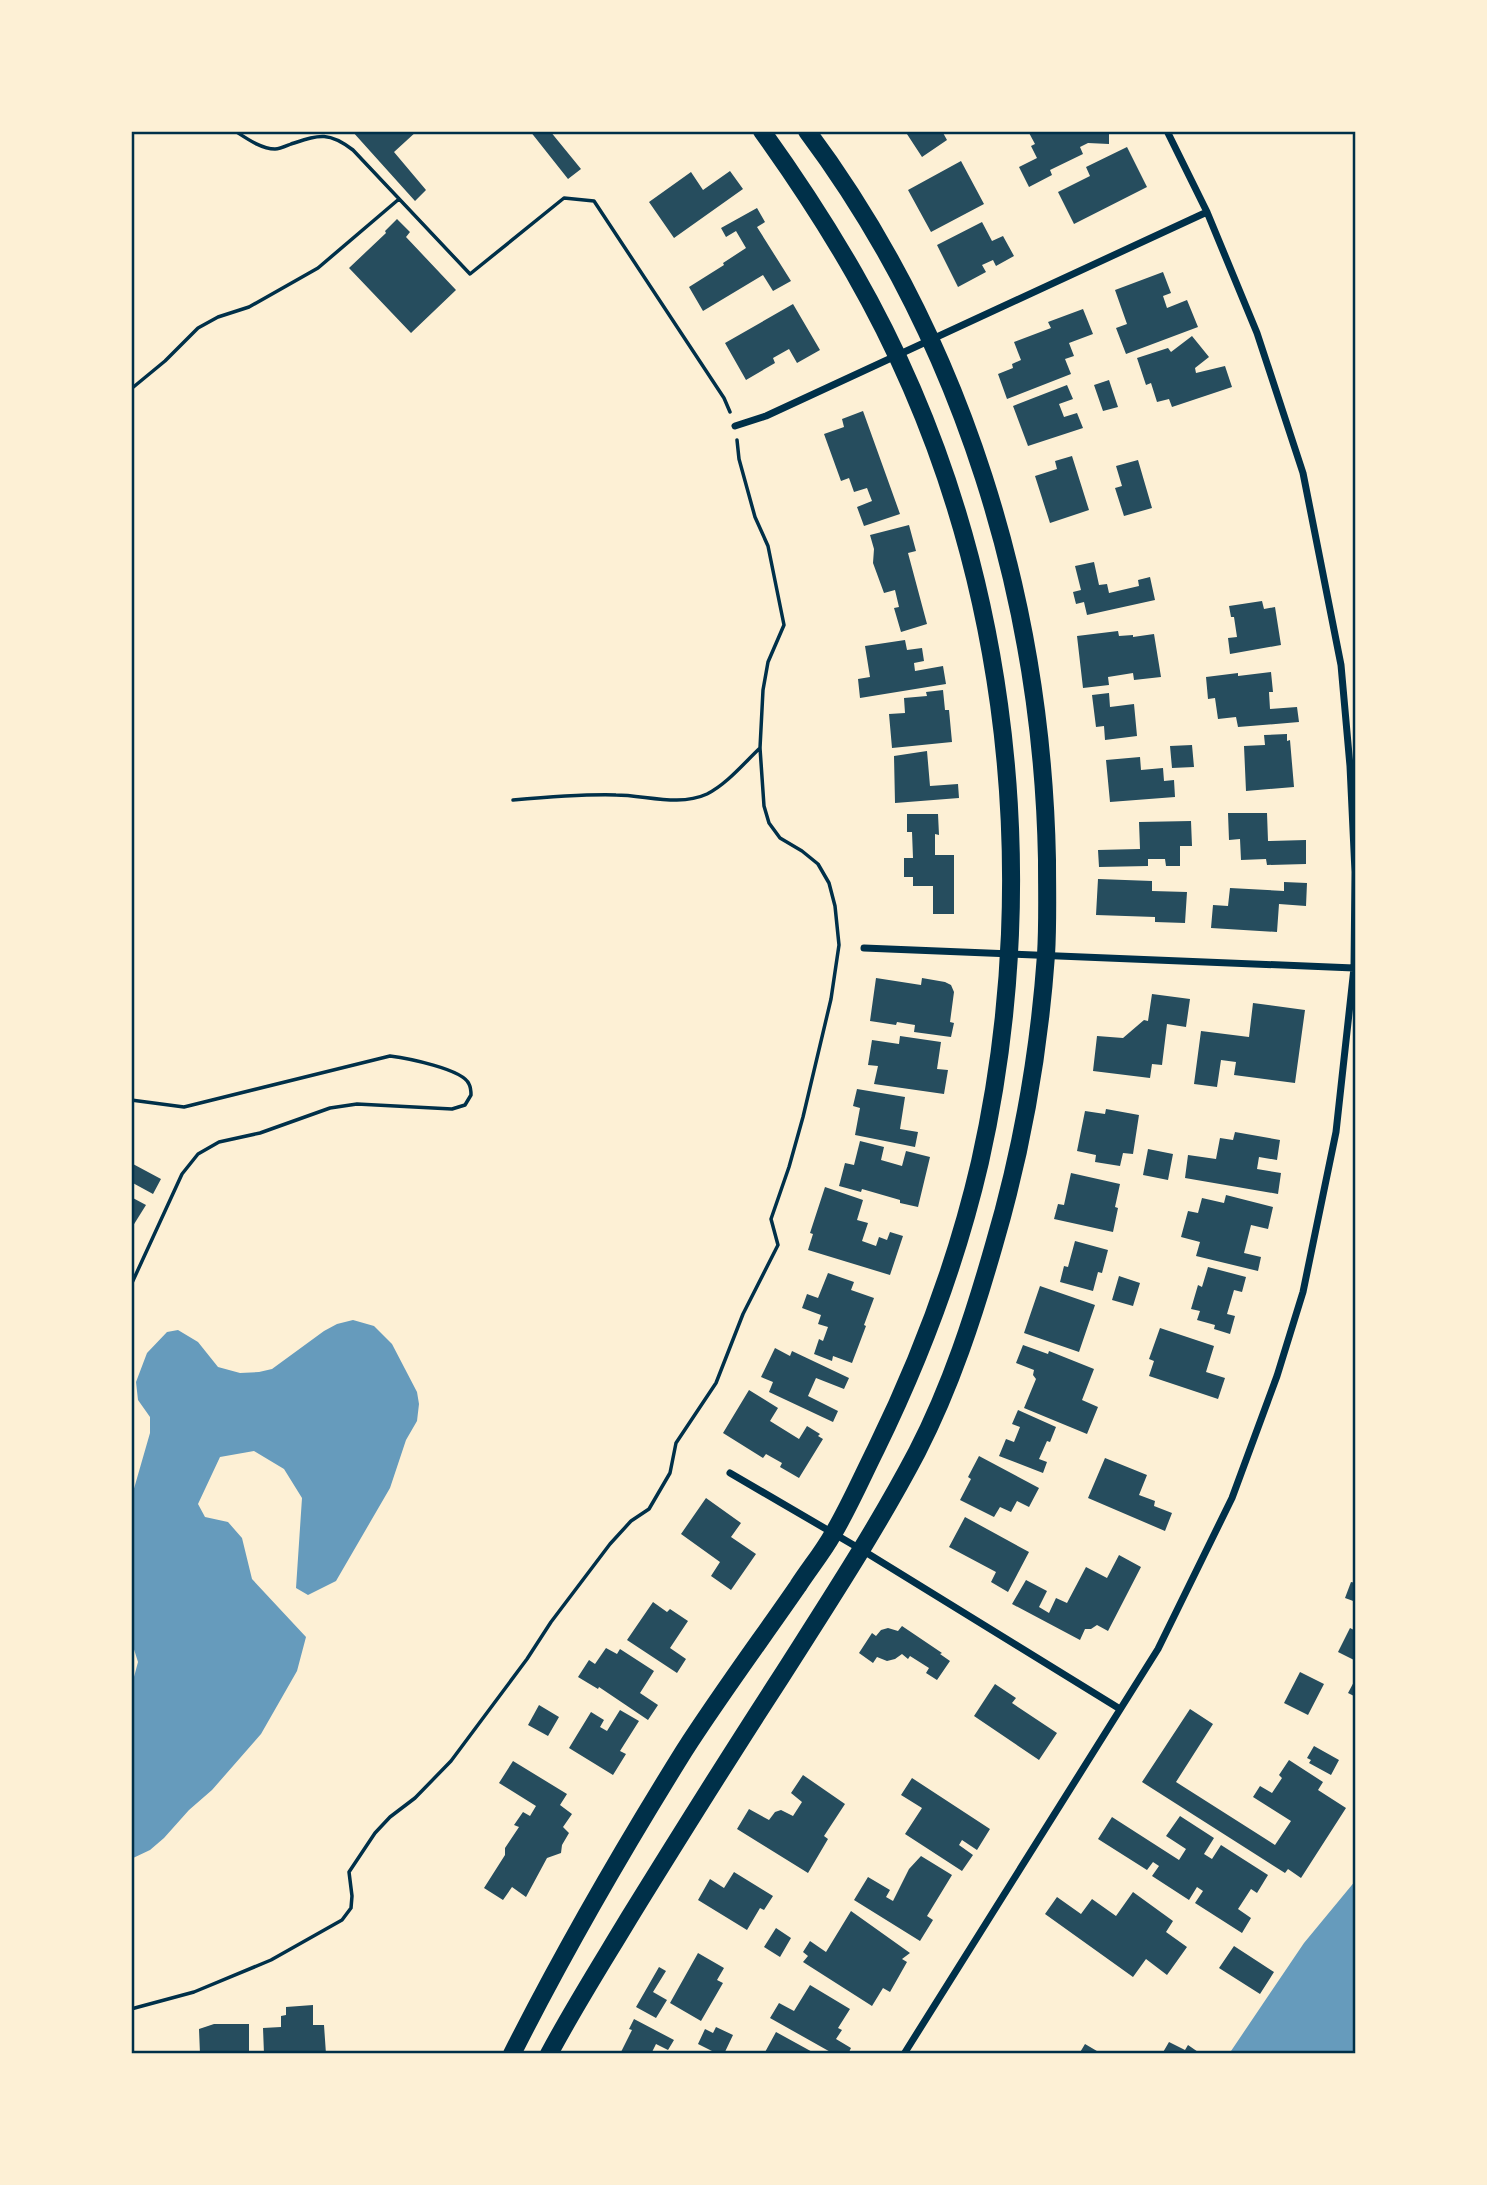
<svg xmlns="http://www.w3.org/2000/svg" width="1487" height="2185" font-family="'Varela Round',sans-serif">
<rect width="100%" height="100%" fill="#fdf0d5"/>
<path fill="#669bbc" d="M353 1320 374 1326 392 1344 417 1392 419 1404 417 1421 406 1440 390 1488 336 1581 308 1595 296 1588 302 1498 284 1469 254 1451 220 1457 198 1504 205 1517 228 1522 242 1538 252 1579 306 1637 297 1671 261 1734 212 1790 189 1810 164 1838 150 1850 131 1859V1688L138 1662 131 1640V1499L150 1433V1417L138 1400 136 1382 147 1353 167 1332 178 1330 198 1342 218 1367 240 1373 259 1372 272 1369 324 1331 337 1324Z
M1356 1880V2054H1229L1304 1943Z"/>
<path fill="#264d5e" d="M352 131H417L394 152 426 190 415 201Z
M530 131H550L581 169 568 179Z
M905 131H942L947 140 922 157Z
M1028 131H1109V144L1088 143 1080 147 1083 154 1050 170 1052 175 1029 187 1019 167 1037 158 1031 146 1035 144Z
M1127 147 1147 187 1074 224 1058 192 1090 176 1086 167Z
M961 161 984 204 931 232 908 190Z
M730 171 743 189 674 238 649 202 691 172 703 190Z
M757 208 765 222 757 227 791 281 773 291 763 275 703 311 689 287 724 265 723 263 746 248 736 231 726 237 721 228Z
M397 219 410 232 406 237 456 290 411 333 349 268 386 233 385 231Z
M982 222 992 241 1003 236 1014 256 996 266 993 260 982 265 986 272 958 287 937 245Z
M1163 272 1171 293 1163 296 1167 308 1187 300 1198 327 1126 354 1116 328 1127 324 1115 290Z
M793 304 820 350 797 363 789 349 773 358 775 363 746 380 725 343Z
M1083 309 1093 334 1069 343 1074 356 1065 359 1071 374 1007 399 998 374 1013 368 1012 364 1021 360 1014 342 1051 328 1048 322Z
M1192 336 1209 357 1195 368 1196 373 1225 366 1232 387 1172 407 1169 399 1157 402 1151 383 1146 385 1137 358 1168 348 1171 352Z
M1109 380 1118 407 1103 411 1094 385Z
M1067 385 1073 399 1059 404 1064 417 1077 413 1083 428 1028 446 1013 406Z
M863 411 900 514 864 526 857 507 872 501 867 488 854 492 849 478 841 481 824 434 844 427 842 419Z
M1072 456 1089 510 1050 523 1035 476 1057 469 1055 461Z
M1138 460 1152 508 1124 516 1115 488 1122 486 1116 466Z
M909 525 916 551 908 553 927 624 901 632 894 608 899 607 895 590 884 593 873 563 874 549 870 535Z
M1094 562 1099 585 1107 584 1109 593 1139 586 1138 580 1150 577 1155 600 1087 615 1084 602 1076 604 1073 592 1081 590 1075 566Z
M1262 601 1264 609 1275 607 1281 645 1230 654 1228 638 1237 637 1234 617H1231L1229 606Z
M1118 631 1119 636 1133 635V637L1154 634 1161 677 1134 680 1133 673 1108 677 1109 685 1083 688 1077 636Z
M905 640 907 650 922 648 924 661 914 663 915 671 943 666 946 684 860 698 858 679 870 677 865 646Z
M1271 672 1273 692H1269L1270 709 1297 707 1299 722 1238 727 1236 717 1218 719 1215 698 1208 699 1206 677 1238 673V676Z
M943 690 945 710H949L952 742 892 748 889 714 905 713 904 698 927 696 926 692Z
M1109 693 1110 707 1134 704 1137 736 1105 740 1104 726 1096 727 1092 695Z
M1287 734V741L1290 740 1294 787 1246 791 1244 746 1265 745 1264 735Z
M1192 745 1194 767 1172 768 1170 746Z
M927 751 930 786 958 784 959 798 895 803 894 756Z
M1140 757 1141 770 1163 768 1164 781 1174 780 1175 797 1110 802 1106 760Z
M1228 813H1267L1268 841 1306 840V864L1267 865 1266 859 1241 860 1240 839 1229 840Z
M907 814H938L939 835 935 834V855H954V914H933V886H913V877H904V858H913L912 832H907Z
M1191 821 1192 846H1180V866H1166L1165 859H1148V866L1099 867 1098 850 1140 849 1139 822Z
M1098 879 1152 881V891L1187 892 1185 923 1155 922V917L1096 915Z
M1284 882 1307 883 1306 906 1279 904 1277 932 1211 928 1213 905 1228 906 1230 888 1284 891Z
M876 978 921 985 922 978 945 982 951 985 954 992 950 1022 954 1023 951 1037 914 1032 915 1025 897 1022 896 1025 870 1021Z
M1152 994 1190 999 1186 1027 1167 1024 1162 1065 1152 1064 1150 1078 1093 1071 1097 1036 1123 1038 1144 1020 1148 1021Z
M1253 1003 1305 1010 1295 1083 1234 1075 1236 1062 1221 1060 1217 1087 1194 1084 1201 1031 1249 1037Z
M900 1036 941 1042 937 1069 948 1070 944 1094 874 1084 878 1066 868 1065 872 1040 899 1044Z
M857 1089 905 1097 900 1129 918 1132 915 1147 855 1135 860 1108 853 1106Z
M1106 1109 1139 1115 1133 1154 1123 1153 1120 1166 1095 1162 1096 1155 1077 1151 1085 1111 1105 1114Z
M1235 1132 1280 1140 1277 1160 1259 1157 1257 1169 1281 1173 1278 1194 1185 1178 1188 1155 1216 1159 1220 1138 1233 1140Z
M860 1141 884 1147 881 1160 902 1166 906 1151 930 1157 918 1207 900 1203V1200L862 1189 861 1192 839 1186 845 1163 854 1165Z
M1148 1149 1173 1154 1168 1180 1143 1175Z
M133 1164 161 1179 153 1194 131 1182Z
M1071 1173 1120 1184 1115 1207 1118 1208 1113 1232 1054 1219 1058 1204 1064 1205Z
M825 1187 863 1200 857 1220 868 1223 862 1241 876 1246 879 1237 887 1240 890 1232 903 1236 890 1275 808 1250 813 1234 810 1233Z
M1226 1195 1273 1207 1268 1229 1251 1225 1244 1253 1261 1257 1258 1271 1196 1256 1200 1242 1181 1237 1188 1211 1198 1213 1202 1198 1224 1203Z
M131 1197 146 1205 131 1229Z
M1075 1241 1108 1250 1102 1273 1098 1272 1093 1291 1060 1282 1064 1266 1068 1267Z
M1208 1267 1246 1277 1242 1292 1234 1290 1227 1314 1235 1316 1230 1334 1214 1329 1215 1325 1197 1320 1200 1311 1191 1309 1198 1285 1202 1287Z
M828 1273 854 1282 851 1290 874 1298 864 1325 866 1326 852 1363 833 1356 832 1361 814 1354 819 1339 823 1341 828 1327 818 1324 821 1315 802 1308 807 1294 818 1298Z
M1119 1276 1140 1283 1133 1306 1112 1300Z
M1040 1286 1095 1305 1079 1352 1024 1333Z
M1160 1328 1214 1346 1206 1372 1225 1378 1218 1399 1149 1376 1154 1361 1149 1359Z
M1023 1345 1048 1354 1049 1351 1094 1369 1082 1400 1098 1407 1087 1434 1024 1408 1036 1379 1033 1375 1034 1370 1016 1363Z
M775 1348 790 1356 792 1351 849 1378 844 1389 816 1378 808 1396 838 1411 833 1422 769 1392 773 1382 761 1377Z
M749 1390 778 1408 770 1421 799 1439 807 1426 820 1434 818 1436 823 1439 799 1478 780 1467 782 1463 766 1454 763 1458 723 1433Z
M1018 1410 1056 1427 1050 1442 1047 1441 1039 1459 1047 1462 1043 1473 999 1456 1006 1439 1014 1442 1020 1427 1012 1424Z
M979 1456 1039 1488 1029 1507 1017 1501 1011 1512 1000 1507 994 1517 960 1500 971 1479 968 1477Z
M1105 1458 1147 1475 1139 1495 1155 1501 1154 1506 1172 1513 1165 1531 1088 1498Z
M706 1498 741 1523 731 1537 756 1554 731 1590 711 1576 720 1562 681 1534Z
M965 1517 1029 1552 1008 1592 991 1582 996 1572 949 1547Z
M1119 1555 1141 1567 1108 1631 1097 1625 1091 1629H1085L1080 1640 1012 1604 1026 1580 1047 1591 1039 1607 1049 1613 1056 1598 1067 1603 1086 1567 1107 1578Z
M1351 1582 1356 1583V1602L1345 1598Z
M653 1602 667 1612 670 1609 688 1621 670 1648 686 1659 677 1673 627 1640Z
M902 1626 942 1653 940 1654 950 1661 937 1680 926 1673 929 1668 910 1656 908 1659 902 1654 895 1659 887 1661 877 1657 873 1663 859 1653 872 1633 876 1636 881 1630 888 1628 898 1631Z
M1350 1628 1356 1631V1661L1338 1652Z
M606 1648 617 1654 620 1649 654 1671 640 1693 658 1705 648 1720 599 1687 598 1689 578 1677 589 1660 595 1664Z
M1300 1672 1324 1684 1308 1715 1284 1703Z
M1356 1678V1697L1348 1693Z
M995 1684 1016 1698 1012 1703 1057 1733 1039 1760 974 1716Z
M539 1705 559 1717 548 1736 528 1725Z
M1190 1709 1213 1724 1176 1782 1275 1845 1291 1821 1253 1797 1260 1786 1272 1793 1282 1778 1279 1775 1289 1760 1323 1782 1318 1790 1346 1808 1301 1878 1288 1869 1285 1873 1142 1782Z
M620 1710 639 1721 620 1751 626 1754 613 1775 569 1748 591 1712 604 1720 600 1727 607 1731Z
M1314 1746 1339 1760 1331 1775 1309 1763 1311 1760 1307 1758Z
M513 1761 567 1794 560 1805 572 1814 563 1827 569 1833 562 1845 561 1853 547 1858 526 1897 512 1887 503 1900 484 1888 505 1855V1848L519 1827 514 1825 523 1812 530 1816 536 1806 499 1783Z
M803 1775 845 1804 824 1836 828 1839 808 1873 737 1829 749 1809 769 1820 775 1812 781 1810 793 1816 802 1802 791 1793Z
M912 1778 990 1829 977 1850 962 1840 959 1845 973 1855 962 1871 905 1834 922 1808 901 1795Z
M1180 1816 1214 1838 1204 1854 1212 1859 1221 1845 1268 1875 1257 1893 1251 1889 1238 1909 1251 1918 1242 1933 1195 1903 1203 1891 1197 1887 1189 1900 1152 1876 1159 1866 1153 1862 1147 1870 1098 1839 1112 1817 1179 1860 1186 1849 1166 1836Z
M921 1856 952 1875 927 1916 933 1920 920 1941 854 1900 868 1877 890 1890 886 1897 893 1901 909 1869Z
M734 1872 773 1896 764 1910 760 1908 747 1930 698 1900 710 1879 724 1888Z
M1133 1892 1173 1921 1166 1932 1187 1947 1167 1975 1146 1959 1133 1977 1045 1914 1057 1897 1081 1914 1092 1899 1116 1916Z
M851 1911 910 1953 902 1959 907 1962 890 1992 883 1988 872 2006 803 1962 808 1956 803 1952 810 1941 826 1952Z
M776 1928 791 1938 780 1957 764 1947Z
M1234 1946 1274 1972 1260 1994 1219 1968Z
M698 1953 724 1968 717 1980 723 1983 701 2021 670 2003Z
M659 1967 666 1971 653 1992 667 2000 656 2018 636 2007Z
M810 1985 850 2009 838 2028 842 2030 836 2039 851 2048 848 2054H834L770 2018 779 2003 794 2011Z
M313 2005V2025H324L326 2054H264L263 2028 281 2027V2016L286 2015V2007Z
M634 2019 674 2040 668 2050 656 2044 651 2054H620L632 2030 629 2029Z
M214 2024H249V2054H200L199 2029Z
M716 2027 733 2035 724 2054H718L698 2044 705 2029 713 2033Z
M776 2032 816 2054H764Z
M1169 2042 1185 2050 1188 2045 1201 2054H1162Z
M1085 2044 1102 2054H1079Z
M170 2051H191V2054H170Z"/>
<g fill="none" stroke-linecap="round" stroke-linejoin="round">
<path stroke="#003049" stroke-width="3.5" d="M235 131C246 138 261 149 275 149 280 149 286 146 291 144 319 135 328 131 353 150L470 274 564 198 594 201 724 398 730 412
M131 389 165 361 198 328 218 317 249 307 318 268 399 199
M513 800C547 797 581 794 616 795 645 795 679 807 707 794 727 784 744 763 760 748
M131 1100 184 1107 390 1056C406 1058 463 1069 469 1084 471 1088 471 1092 471 1095L465 1105 452 1109 357 1104 330 1108 260 1133 219 1142 198 1154 182 1174 131 1285
M131 2009 194 1992 271 1960 342 1920 351 1908 352 1896 349 1872 375 1833 390 1817 415 1798 451 1761 527 1659 551 1622 610 1544 631 1521 649 1509 670 1473 676 1443 716 1383 743 1314 778 1245 771 1219 789 1167 803 1117 831 999 839 945 835 906 829 883 818 864 802 851 780 838 769 823 764 806 760 748 763 690 768 662 784 625 768 546 755 517 739 459 737 440"/>
<path stroke="#003049" stroke-width="7" d="M735 426 766 416 1207 212
M864 948 1354 968
M730 1473 862 1550 1120 1709
M904 2054 1158 1649 1232 1498 1277 1376 1303 1292 1336 1132 1354 968 1355 872 1350 766 1341 665 1303 473 1257 333 1207 212 1167 131"/>
<path stroke="#003049" stroke-width="18" d="M512 2054C564 1951 623 1849 684 1751 720 1695 760 1641 798 1586 809 1569 823 1552 833 1534 849 1507 862 1477 876 1449 921 1357 957 1261 980 1162 1047 864 1006 538 854 273 826 224 795 177 762 131
M549 2054C574 2007 602 1963 629 1918 679 1837 729 1757 781 1677 828 1603 876 1530 917 1452 951 1386 974 1315 994 1245 1022 1150 1039 1053 1046 955 1048 923 1047 892 1047 860 1042 601 963 340 807 131"/>
</g>
<rect width="1487" height="2185" fill="none" stroke="#fdf0d5" stroke-width="266"/>
<rect x="133" y="133" width="1221" height="1919" fill="none" stroke="#003049" stroke-width="2.5"/>
</svg>
